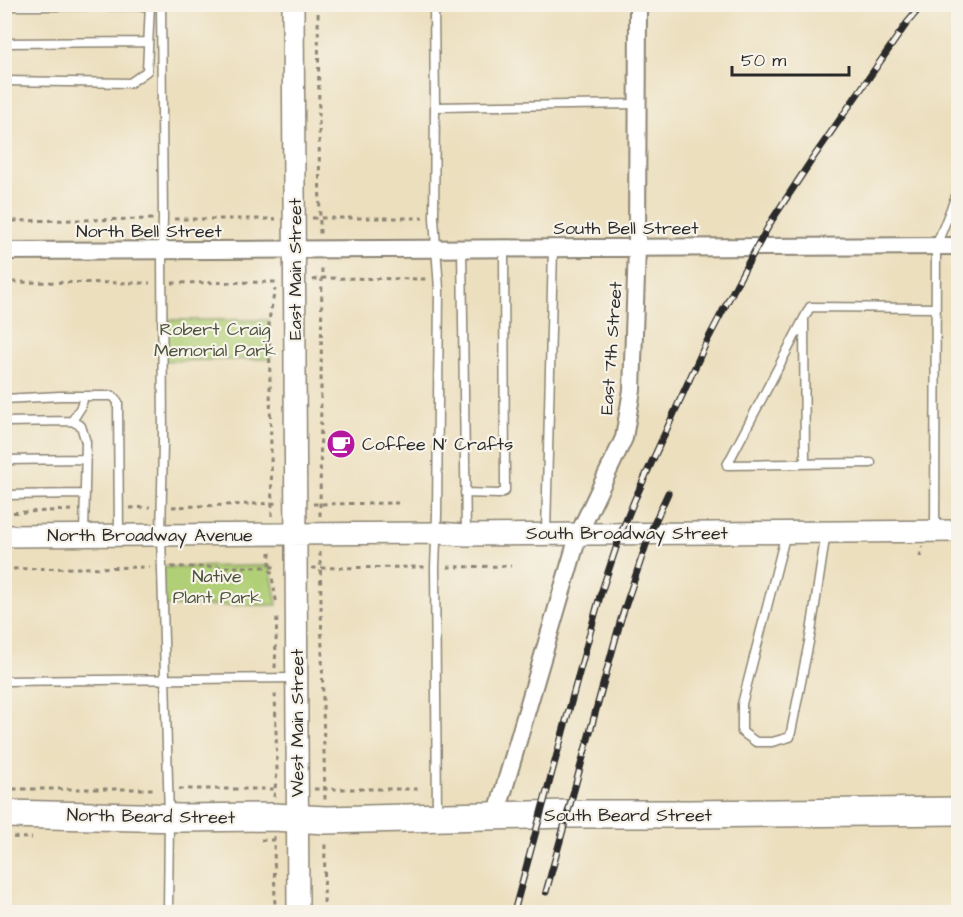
<svg xmlns="http://www.w3.org/2000/svg" width="963" height="917" font-family="'Architects Daughter',sans-serif">
<rect width="100%" height="100%" fill="#f7f3e8"/>
<filter id="ink" filterUnits="userSpaceOnUse"><feTurbulence type="fractalNoise" baseFrequency=".0167" numOctaves="2"/><feDisplacementMap in="SourceGraphic" scale="12" xChannelSelector="R" yChannelSelector="G"/><feConvolveMatrix kernelMatrix="1 2 1 2 8 2 1 2 1" color-interpolation-filters="sRGB"/></filter>
<filter id="wash" filterUnits="userSpaceOnUse"><feTurbulence type="fractalNoise" baseFrequency=".008" numOctaves="4" result="noise"/><feDisplacementMap in="SourceGraphic" scale="24" xChannelSelector="R" yChannelSelector="G"/><feGaussianBlur stdDeviation="1.35" result="paint"/><feColorMatrix in="noise" values="0 0 0 0 0 0 0 0 0 0 0 0 0 0 0 0 0 1.4 0 .05"/><feComposite in="paint" operator="in"/></filter>
<g filter="url(#wash)">
<rect width="100%" height="100%" fill="#ecdfbe"/>
<path fill="#b0cf76" stroke="#6e7d50" stroke-width="1.5" d="M161 320H269L270 359 161 361Z
M270 566 277 605 160 606 162 567Z"/>
</g>
<g filter="url(#ink)">
<g fill="none" stroke-linecap="round" stroke-linejoin="round">
<g stroke="#8c8574" stroke-width="11">
<path id="service" d="M161 4 163 219 162 250 163 443 161 535 169 817 168 912
M434 4 435 107
M4 6H150
M4 43 148 42
M4 81 130 83 147 71 150 4
M462 249 466 534
M804 321 805 464
M4 399 60 396H113L118 402 119 534
M72 421 81 407 84 396
M4 422 72 421 81 426 86 442 84 535
M4 460 85 459
M871 463 727 465 810 307 935 308
M465 493 499 494 505 491 504 248
M4 495 84 494
M935 531 936 246 958 191
M546 533 553 248
M786 533 742 704V732L756 742H772L790 737 811 632 826 532
M4 681 295 678
M437 813 435 567 437 515 439 289 434 218 435 107 638 104"/>
</g>
<g stroke="#8c8574" stroke-width="20">
<path id="minor" d="M4 251 958 246
M496 816 579 533 624 438 632 390 637 248 638 4"/>
</g>
<g stroke="#8c8574" stroke-width="24">
<path id="tertiary" d="M293 4 298 912
M4 536 437 533 466 535 958 531"/>
</g>
<g stroke="#8c8574" stroke-width="30">
<path id="primary" d="M4 814 182 818 273 817 326 820 568 814H689L958 811"/>
</g>
<path stroke="#8c8574" stroke-width="3" stroke-dasharray="4.5 4.5" stroke-linecap="butt" d="M318 4 320 234
M312 218H423
M174 219H276
M4 221 153 219
M313 280 322 278 426 279
M4 282 150 283
M172 283 276 282
M313 504 398 503
M172 507 279 503
M130 508 150 507
M4 513 72 510
M272 516 269 320 275 289
M320 516 322 264
M270 552V566L277 605
M320 552 325 801
M920 557 922 547
M171 567H279
M447 567 511 566
M312 568 426 567
M4 569 150 567
M275 668 277 615
M4 789H157
M179 789H274
M314 789H420
M274 797 277 772 275 690
M274 836 275 912
M4 837 32 838
M261 840H275
M324 912 325 840"/>
<use href="#service" stroke="#fff" stroke-width="8"/>
<use href="#minor" stroke="#fff" stroke-width="16"/>
<use href="#tertiary" stroke="#fff" stroke-width="21"/>
<use href="#primary" stroke="#fff" stroke-width="27"/>
<g stroke="#2b2b2b" stroke-width="7">
<path id="rail" d="M546 892 621 619 650 533 668 493
M514 912 600 596 621 533 634 501 706 343 742 274 772 220 813 158 907 23 923 4"/>
</g>
<use href="#rail" stroke="#f7f3e8" stroke-width="4.5" stroke-dasharray="14" stroke-linecap="butt"/>
</g>
</g>
<defs>
<g id="cafe-disc" transform="scale(1.5)"><circle r="9.5" fill="#b5179e" stroke="#f7f3e8"/><path d="M-5.5-4.5H6V0H3Q3 3.5 0 3.5H-2.5Q-5.5 3.5-5.5 0ZM3-3.2v2h1.7v-2ZM-6 4.5H4V6H-6Z" fill="#fff"/></g>
</defs>
<g fill-rule="evenodd">
<use href="#cafe-disc" x="341" y="444"/>
</g>
<g text-anchor="middle" stroke-width="4.5" stroke-linejoin="round" paint-order="stroke">
<g font-size="18" fill="#2b2b2b" stroke="#f7f3e8">
<text x="626" y="234">South Bell Street</text>
<text x="149" y="237">North Bell Street</text>
<text transform="translate(295 269) rotate(-90)" y="6">East Main Street</text>
<text transform="translate(611 348) rotate(-86)" y="6">East 7th Street</text>
<text x="627" y="539">South Broadway Street</text>
<text x="150" y="541">North Broadway Avenue</text>
<text transform="translate(297 723) rotate(-90)" y="6">West Main Street</text>
<text x="628" y="821">South Beard Street</text>
<text transform="translate(151 816) rotate(1)" y="6">North Beard Street</text>
</g>
<g font-size="18" fill="#4c543e" stroke="#f7f3e8">
<text x="215" y="335">Robert Craig<tspan x="215" dy="21">Memorial Park</tspan></text>
<text x="217" y="582">Native<tspan x="217" dy="21">Plant Park</tspan></text>
</g>
<g font-size="18" fill="#2b2b2b" stroke="#f7f3e8" text-anchor="start">
<text x="362" y="450">Coffee N' Crafts</text>
</g>
</g>
<rect width="963" height="917" fill="none" stroke="#f7f3e8" stroke-width="24"/>
<path d="M732 66v9h117v-9" fill="none" stroke="#2b2b2b" stroke-width="3"/>
<text x="741" y="66" font-size="18" fill="#2b2b2b" stroke="#f7f3e8" stroke-width="4.5" paint-order="stroke">50 m</text>
</svg>
